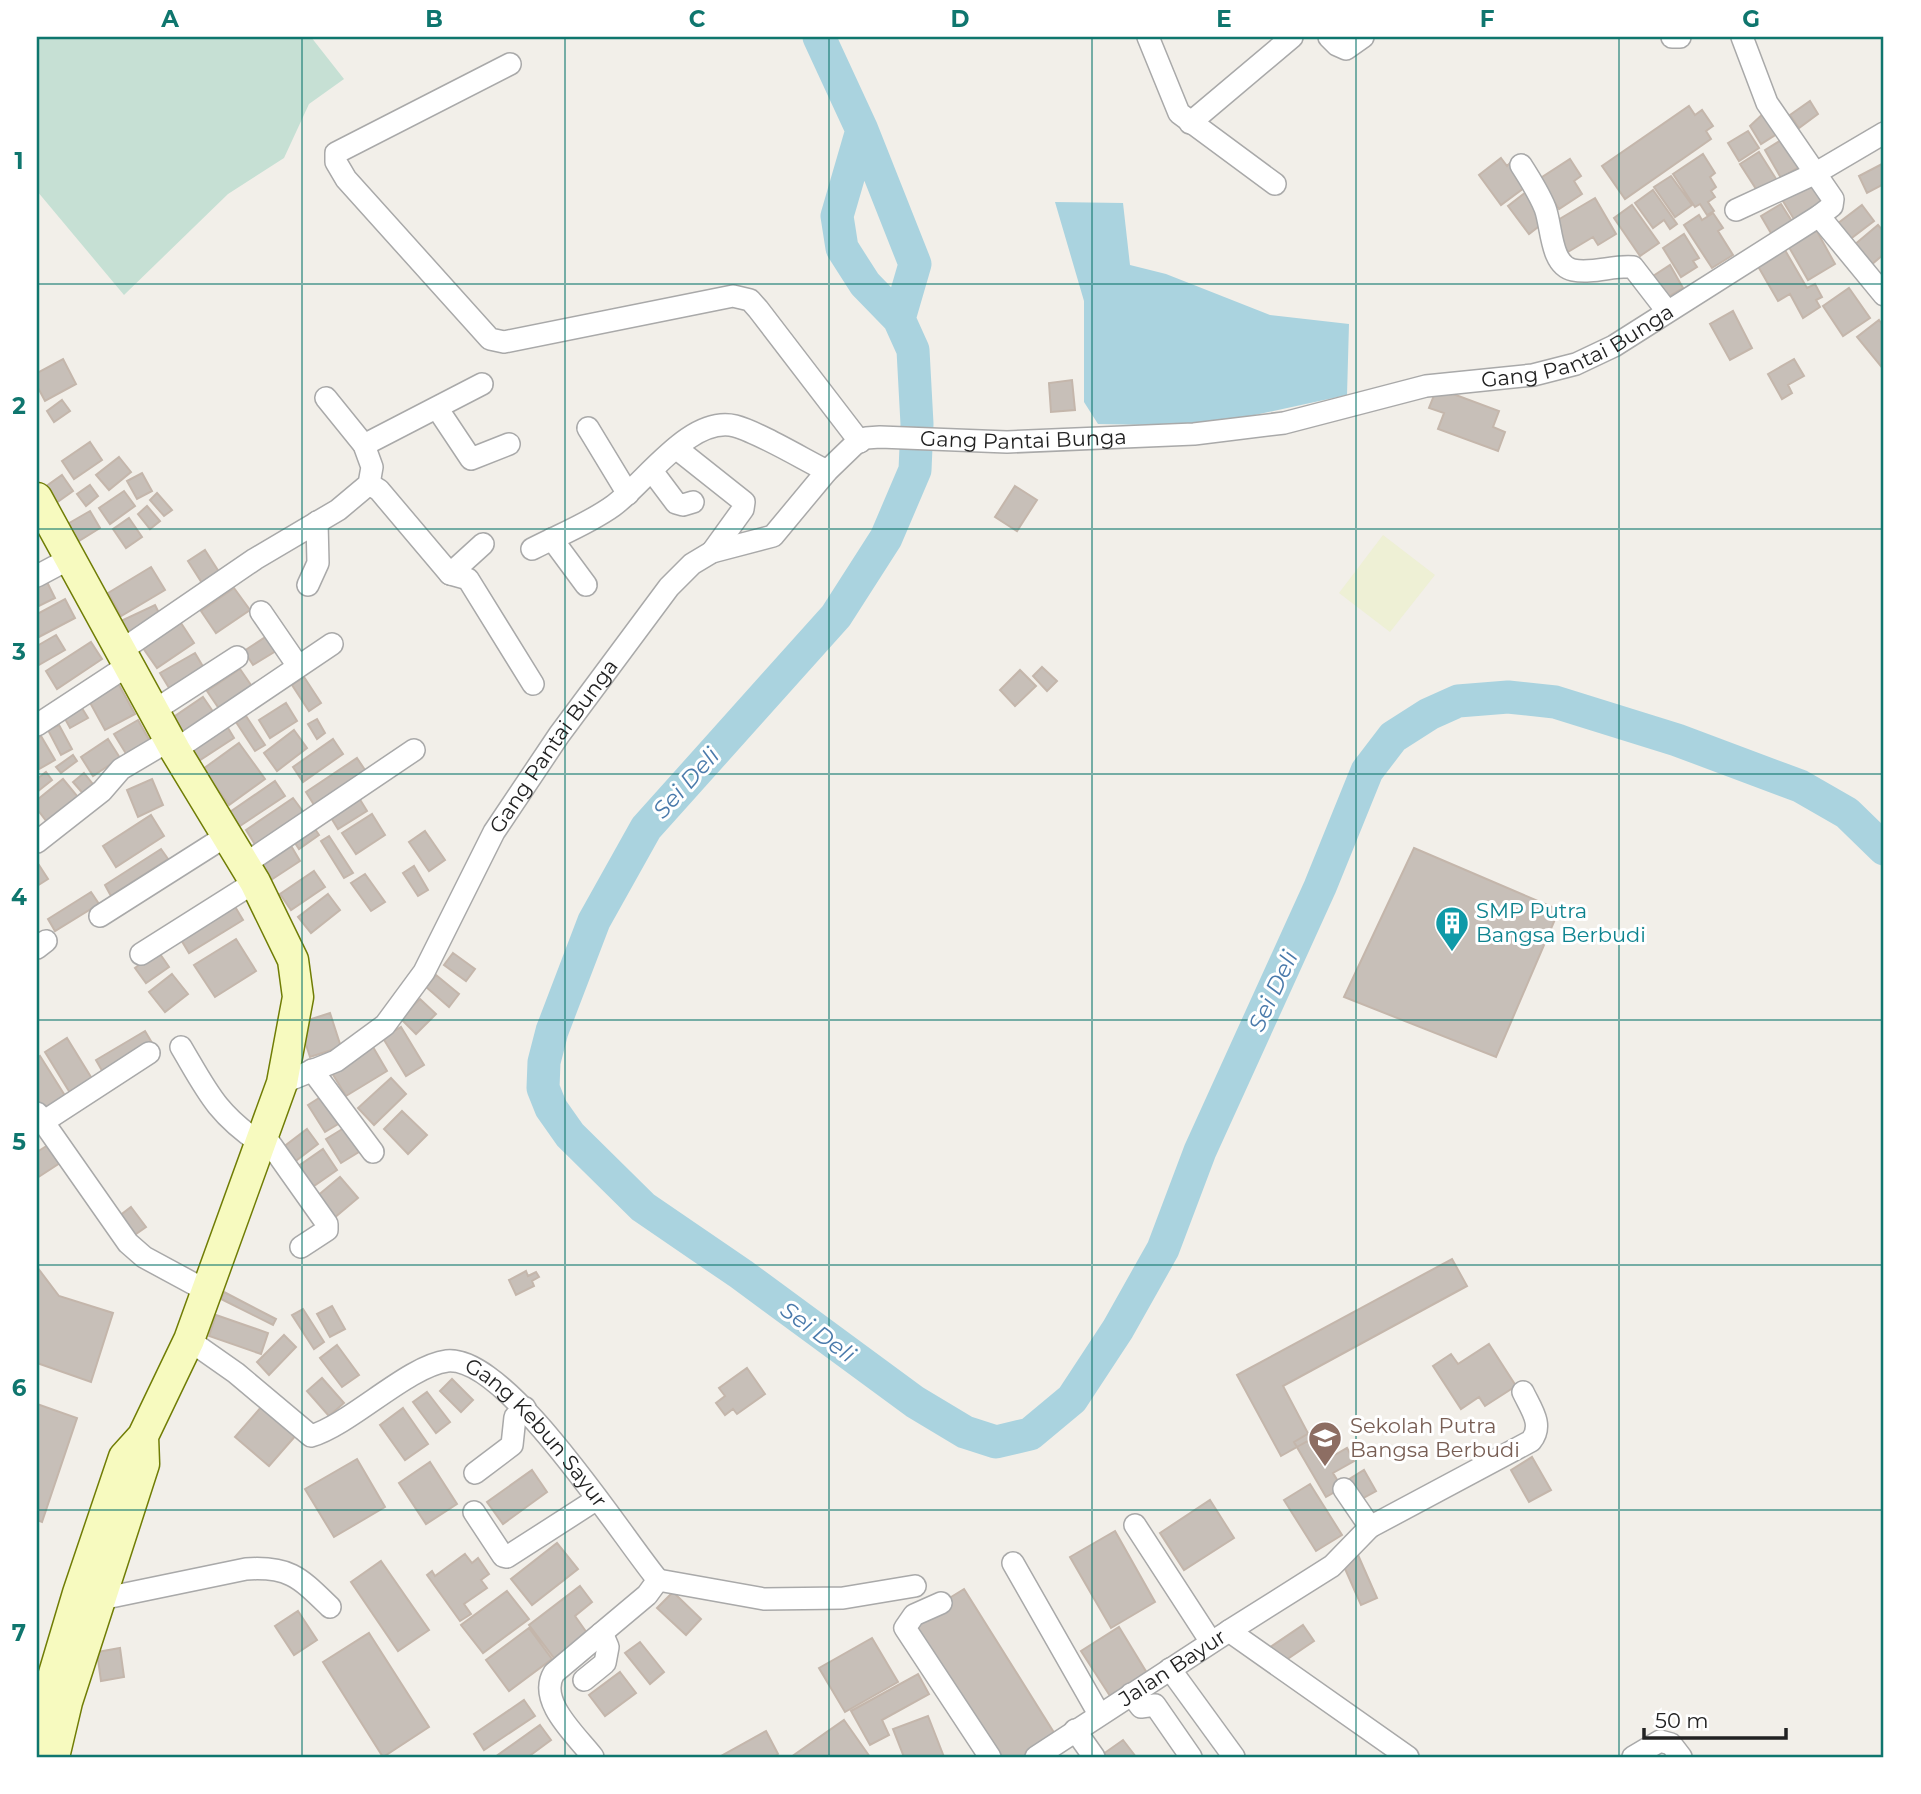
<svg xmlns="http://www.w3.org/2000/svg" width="1921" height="1794" font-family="Montserrat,sans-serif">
<rect width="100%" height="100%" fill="#f2efe9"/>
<path fill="#eef0d5" d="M1383 535 1435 575 1390 632 1339 593Z"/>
<path fill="#c6e0d4" d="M37 37H311L344 79 309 104 284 158 228 194 124 295 37 191Z"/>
<path fill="#aad3df" d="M1055 202 1123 203 1130 265 1166 274 1270 315 1349 324 1347 395 1204 426 1098 424 1084 402V301Z"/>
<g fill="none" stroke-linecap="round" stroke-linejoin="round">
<path stroke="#aad3df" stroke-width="33" d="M819 37 862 130 837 216 842 248 865 284 899 319 913 350 917 424 915 470 886 538 836 616 646 828 594 921 552 1031 544 1062 543 1088 551 1108 570 1135 643 1207 741 1274 915 1402 965 1432 996 1442 1030 1434 1072 1399 1118 1329 1163 1249 1200 1151 1320 887 1367 771 1393 737 1429 714 1458 701 1508 697 1555 702 1677 740 1800 786 1847 813 1884 849
M862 130 915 264 899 319"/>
</g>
<path fill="#c7bfb8" stroke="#c4b6ab" stroke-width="2" d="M1810 101 1818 114 1799 128 1790 115Z
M1689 106 1695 115 1702 110 1713 126 1706 131 1711 139 1625 199 1602 166Z
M1767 110 1780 132 1761 144 1750 126Z
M1748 131 1759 148 1739 161 1728 143Z
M1786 137 1802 165 1781 178 1765 150Z
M1759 152 1780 185 1758 192 1740 164Z
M1703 154 1715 173 1710 177 1716 187 1711 191 1715 197 1708 202 1714 211 1707 215 1700 204 1695 207 1673 174Z
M1501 158 1507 166 1512 161 1524 177 1519 181 1524 188 1501 205 1479 175Z
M1570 159 1581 176 1574 181 1582 194 1559 209 1539 179Z
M1884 163V184L1867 193 1859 176Z
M1671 176 1692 205 1675 217 1654 187Z
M1809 180 1824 205 1795 221 1780 196Z
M1653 190 1677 224 1670 229 1664 220 1653 228 1635 203Z
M1526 192 1547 220 1529 234 1508 206Z
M1595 198 1616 234 1598 245 1593 237 1568 252 1551 224Z
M1781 204 1793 223 1772 235 1761 216Z
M1632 205 1659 243 1640 256 1614 218Z
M1862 205 1874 221 1849 240 1837 224Z
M1713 213 1723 228 1718 231 1733 255 1712 268 1684 225 1699 215 1702 220Z
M1878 225 1884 232V254L1871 265 1854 245Z
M1814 226 1835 264 1808 280 1786 242Z
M1684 234 1699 258 1693 261 1697 267 1681 277 1663 248Z
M1782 245 1807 288 1815 284 1822 297 1816 300 1820 307 1803 318 1790 294 1778 301 1755 261Z
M1670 265 1683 288 1663 300 1650 278Z
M1849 288 1870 318 1843 336 1823 306Z
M1733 311 1752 348 1730 360 1710 324Z
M1879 320 1884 327V370L1857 337Z
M63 359 76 384 45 401 37 386V373Z
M1794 359 1804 376 1788 385 1792 393 1782 399 1768 374Z
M1072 380 1075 410 1051 412 1049 383Z
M1437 388 1499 411 1493 427 1505 432 1498 451 1438 429 1444 413 1429 408Z
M62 400 70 411 54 422 47 411Z
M90 442 102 460 74 479 62 461Z
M119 457 131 472 109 490 96 475Z
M142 473 152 491 137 499 127 481Z
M62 475 73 491 56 503 45 487Z
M90 485 98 496 86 506 77 494Z
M1015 486 1037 500 1017 531 995 517Z
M124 491 135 506 110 524 99 508Z
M157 493 172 510 164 516 150 500Z
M147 506 160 521 150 529 138 514Z
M90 511 100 528 74 544 64 526Z
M129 518 142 537 126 548 113 529Z
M205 550 219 572 202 583 188 561Z
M151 567 165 590 121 616 108 593Z
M46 580 55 598 37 607V585Z
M234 588 250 610 216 633 201 611Z
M65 599 75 618 37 638V614Z
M155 605 161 617 127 633 121 621Z
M181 623 194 643 157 668 143 648Z
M56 635 65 650 37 666V646Z
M267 636 276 651 253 665 244 651Z
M91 642 102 659 57 689 46 671Z
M195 653 205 670 171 691 160 673Z
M1042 667 1057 681 1047 691 1033 676Z
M240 669 253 688 220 710 207 691Z
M1020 670 1036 686 1015 706 1000 690Z
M304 677 321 703 309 711 292 685Z
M118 683 135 714 105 730 88 699Z
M203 697 216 716 185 736 172 718Z
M286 703 297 721 270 738 259 720Z
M80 705 88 718 70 728 63 715Z
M246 716 265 745 255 751 236 722Z
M317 719 325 733 317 739 308 724Z
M138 720 151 743 128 757 114 734Z
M225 723 234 738 197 762 187 747Z
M59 725 72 749 61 755 48 730Z
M294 730 307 748 277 771 264 753Z
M41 736 55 760 39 769 37 739Z
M108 739 120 758 93 776 81 757Z
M333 739 343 754 303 782 293 767Z
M239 743 265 779 229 805 203 769Z
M73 755 77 761 61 773 56 767Z
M357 758 367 773 316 808 306 792Z
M46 772 52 780 37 792V779Z
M84 773 96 788 86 797 73 782Z
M63 779 78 797 47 822 37 809V800Z
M152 779 163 805 138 817 127 790Z
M275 781 285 796 237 828 227 814Z
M293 798 304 813 256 846 246 830Z
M359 798 367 811 338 829 330 816Z
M372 814 385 835 356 854 342 833Z
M151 815 164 836 116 867 103 846Z
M313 826 319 835 299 849 293 840Z
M425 831 445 860 429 871 409 842Z
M329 836 353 873 344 878 321 841Z
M290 844 300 861 268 882 257 866Z
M1414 848 1559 910 1496 1057 1344 997Z
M161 849 168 859 111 896 105 885Z
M37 862 48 879 37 886Z
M414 866 428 890 418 896 403 873Z
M314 871 325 887 291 910 280 894Z
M365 874 385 902 371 911 351 883Z
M91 892 99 904 55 931 48 919Z
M328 894 340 910 311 933 298 917Z
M234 905 243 920 189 953 180 938Z
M236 939 256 971 215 997 194 965Z
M158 951 169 967 146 983 135 968Z
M453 953 475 969 466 981 444 965Z
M172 974 188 994 165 1012 149 992Z
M436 975 459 994 449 1007 426 987Z
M420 999 436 1014 416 1034 400 1018Z
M330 1013 341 1047 310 1057 299 1023Z
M401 1027 424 1065 406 1076 383 1038Z
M145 1031 155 1048 105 1076 96 1060Z
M67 1038 94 1082 72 1096 45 1052Z
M373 1047 387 1071 346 1096 332 1073Z
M40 1056 69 1102 45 1117 37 1104V1058Z
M391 1078 406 1094 374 1125 358 1108Z
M324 1095 340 1123 325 1132 308 1105Z
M402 1111 427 1135 408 1154 384 1129Z
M344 1128 359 1152 341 1163 326 1139Z
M307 1129 318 1144 293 1163 282 1148Z
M48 1145 60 1163 37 1178V1152Z
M323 1149 337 1170 311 1188 297 1167Z
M340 1177 358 1198 334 1218 316 1197Z
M131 1207 146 1227 129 1239 114 1220Z
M1452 1259 1467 1286 1283 1386 1311 1439 1281 1456 1237 1375Z
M37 1267 59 1296 113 1313 91 1382 37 1363Z
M526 1271 528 1276 536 1272 539 1277 532 1281 534 1286 516 1295 509 1280Z
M224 1292 276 1319 273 1325 221 1299Z
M332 1306 345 1329 330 1337 317 1314Z
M303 1309 324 1342 314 1349 292 1315Z
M216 1315 268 1333 261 1354 209 1336Z
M284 1335 296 1347 269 1375 257 1362Z
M1489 1344 1516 1386 1485 1406 1479 1397 1461 1409 1433 1366 1451 1354 1458 1364Z
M337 1345 359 1375 342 1387 320 1358Z
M747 1368 765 1394 737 1414 733 1409 725 1415 716 1403 725 1396 719 1388Z
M322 1378 344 1403 329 1416 307 1391Z
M452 1379 473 1400 461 1412 440 1391Z
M427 1392 450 1422 436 1433 413 1402Z
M37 1404 77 1418 42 1522 37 1520Z
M263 1405 297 1434 269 1466 235 1437Z
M403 1408 428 1444 405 1460 380 1425Z
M1311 1432 1320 1448 1314 1451 1321 1463 1347 1448 1354 1461 1333 1473 1342 1488 1326 1497 1294 1442Z
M1532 1457 1551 1490 1529 1502 1511 1470Z
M357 1459 385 1507 334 1537 305 1489Z
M430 1462 457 1504 426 1524 399 1483Z
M532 1470 547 1492 503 1524 487 1502Z
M1364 1470 1376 1491 1358 1501 1346 1481Z
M1310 1484 1342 1535 1316 1551 1284 1500Z
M1210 1500 1234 1538 1184 1570 1160 1533Z
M1115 1531 1155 1602 1111 1628 1070 1557Z
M557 1543 578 1569 532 1605 511 1579Z
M465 1554 472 1563 478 1558 489 1574 481 1580 487 1588 464 1604 471 1614 460 1621 427 1575 432 1571 435 1576Z
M1358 1555 1377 1598 1361 1605 1342 1562Z
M381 1561 429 1630 398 1651 351 1582Z
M580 1586 592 1602 575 1616 587 1633 554 1658 529 1625Z
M964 1589 1058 1739 1029 1757H994L909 1623Z
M507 1591 529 1619 483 1653 461 1625Z
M673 1592 701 1619 686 1635 657 1608Z
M298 1611 317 1640 294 1655 275 1626Z
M1303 1625 1314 1641 1280 1664 1269 1648Z
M1119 1627 1147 1673 1110 1696 1081 1651Z
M529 1628 552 1659 509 1691 486 1660Z
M369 1633 429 1727 383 1757 323 1662Z
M872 1638 898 1682 845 1712 819 1668Z
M640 1642 664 1672 650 1684 625 1653Z
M120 1648 124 1677 101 1681 97 1652Z
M620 1672 636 1693 605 1716 589 1695Z
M918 1674 929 1694 882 1720 889 1735 870 1745 851 1711Z
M524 1700 535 1716 484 1750 474 1734Z
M928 1716 944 1757H904L893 1729Z
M844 1720 870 1757H791Z
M540 1725 551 1740 528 1757H495Z
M766 1731 778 1754 773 1757H719Z
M1123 1740 1136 1757H1099Z"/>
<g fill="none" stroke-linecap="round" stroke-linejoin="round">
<g stroke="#a9a9a9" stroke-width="24">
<g id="minor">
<path d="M1148 37 1179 113 1275 184"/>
<path d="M1329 37 1337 45 1346 49 1363 37"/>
<path d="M1672 37H1680"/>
<path d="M510 64 336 153V162L346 179 490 339 504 342 733 296 750 300 758 309 860 442"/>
<path d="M1190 123 1292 37"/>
<path d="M1521 165C1530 179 1539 193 1545 208 1552 226 1550 265 1573 270 1593 274 1614 265 1633 267L1667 311"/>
<path d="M1736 210 1816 173 1884 133"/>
<path d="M1819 216 1884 295"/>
<path d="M437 408 471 459 509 444"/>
<path d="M588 428 628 494"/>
<path d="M364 445 482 384"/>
<path d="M676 448 744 502 743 509 712 552"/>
<path d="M652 471 676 503 683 505 693 502"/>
<path d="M369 484 379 490 450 574 468 579 533 684"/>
<path d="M552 539 586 585"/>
<path d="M532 549C559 535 588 524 613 506 645 483 690 415 735 426 758 432 803 459 827 471"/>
<path d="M450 574 483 544"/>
<path d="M37 576 69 559"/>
<path d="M308 585 318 563 317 522"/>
<path d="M261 612 298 666"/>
<path d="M122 650 255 559 338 510 369 484 372 467 364 445 326 398"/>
<path d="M155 710 237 657"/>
<path d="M37 725 130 664"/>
<path d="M175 750 332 644"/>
<path d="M37 842 102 791 121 769 170 740"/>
<path d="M245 864 414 750"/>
<path d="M100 916 226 836"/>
<path d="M37 948 46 941"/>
<path d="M141 954 255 882"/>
<path d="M181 1047C207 1091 216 1113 260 1143"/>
<path d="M312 1070 373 1152"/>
<path id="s1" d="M282 1083 336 1061 385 1025 424 972 494 832 559 735 669 587 692 564 712 552 773 536 827 471 855 444 866 438 880 437 1007 442 1194 434 1284 423 1426 386 1533 375 1576 364 1614 346 1819 216 1832 206 1833 199 1767 103 1742 37"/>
<path d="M37 1113 128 1243 144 1257 205 1290"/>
<path d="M43 1122 149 1053"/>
<path d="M264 1135 327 1224V1230L301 1247"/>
<path id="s2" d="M189 1340 236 1373 311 1436C351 1424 408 1366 447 1361 507 1355 620 1534 658 1580L647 1595 554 1673C537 1701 576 1735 593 1757"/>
<path d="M475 1473 512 1445 515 1417 525 1408"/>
<path d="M1344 1489 1370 1527"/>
<path d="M474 1512 503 1556 507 1557 597 1499"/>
<path d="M1135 1525 1211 1642"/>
<path d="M1013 1563 1099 1714"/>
<path d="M658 1580 764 1599 843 1598 915 1586"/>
<path d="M101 1599 246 1569C290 1566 300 1578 330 1607"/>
<path d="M941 1603 914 1615 905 1628 990 1757"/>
<path d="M1229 1631 1332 1566 1370 1527 1531 1441C1544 1425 1531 1409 1523 1392"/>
<path d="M1170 1669 1234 1757"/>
<path d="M584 1680 605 1663 608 1647 602 1633"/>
<path d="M1131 1694 1141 1707 1155 1705 1191 1757"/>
<path d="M1075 1730 1094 1757"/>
<path id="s3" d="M1036 1757 1229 1631 1408 1757"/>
<path d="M1633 1757 1660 1741 1671 1744 1681 1757"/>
</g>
</g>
<g stroke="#707d05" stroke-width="33">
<path id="secondary" d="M37 498 175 750 255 882 293 960 298 997 282 1083 189 1340 143 1436 124 1457 78 1593 47 1697 37 1746
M54 1757 67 1702 144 1464 143 1436"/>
</g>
<use href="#minor" stroke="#fff" stroke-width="21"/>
<use href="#secondary" stroke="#f7fabf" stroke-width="30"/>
</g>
<path fill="none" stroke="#0f766e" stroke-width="2" stroke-opacity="0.55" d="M302 37V1757M565 37V1757M829 37V1757M1092 37V1757M1356 37V1757M1619 37V1757M37 284H1884M37 529H1884M37 774H1884M37 1020H1884M37 1265H1884M37 1510H1884"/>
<defs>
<g id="building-pin" transform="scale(1.75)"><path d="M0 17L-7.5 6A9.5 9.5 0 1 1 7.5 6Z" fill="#0f9aa8" stroke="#fff"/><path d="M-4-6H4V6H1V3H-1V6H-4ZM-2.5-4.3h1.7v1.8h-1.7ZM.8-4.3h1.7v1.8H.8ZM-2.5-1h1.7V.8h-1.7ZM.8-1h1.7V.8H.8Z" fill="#fff"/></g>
<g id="school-pin" transform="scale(1.75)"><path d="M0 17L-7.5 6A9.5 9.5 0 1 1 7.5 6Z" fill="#8d6e63" stroke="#fff"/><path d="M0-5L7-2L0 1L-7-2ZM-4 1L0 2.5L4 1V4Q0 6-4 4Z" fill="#fff"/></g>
</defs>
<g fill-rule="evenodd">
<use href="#building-pin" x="1452" y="923"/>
<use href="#school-pin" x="1325" y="1438"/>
</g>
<g text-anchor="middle" stroke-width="6" stroke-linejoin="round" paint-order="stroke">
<g font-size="21" fill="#222" stroke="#fff">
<text dy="7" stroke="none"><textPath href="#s1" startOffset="1622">Gang Pantai Bunga</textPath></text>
<text dy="7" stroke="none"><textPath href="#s1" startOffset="1055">Gang Pantai Bunga</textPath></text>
<text dy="7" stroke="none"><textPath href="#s1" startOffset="446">Gang Pantai Bunga</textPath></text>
<text dy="7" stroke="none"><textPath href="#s2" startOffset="430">Gang Kebun Sayur</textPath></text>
<text dy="7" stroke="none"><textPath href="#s3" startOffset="163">Jalan Bayur</textPath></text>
</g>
<g font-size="21" fill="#0d838f" stroke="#fff" text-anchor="start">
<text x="1476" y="918">SMP Putra<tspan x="1476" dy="24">Bangsa Berbudi</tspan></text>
</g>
<g font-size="21" fill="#785e54" stroke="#fff" text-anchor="start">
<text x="1350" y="1433">Sekolah Putra<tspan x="1350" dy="24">Bangsa Berbudi</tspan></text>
</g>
<g font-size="23" font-style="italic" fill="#4a7aab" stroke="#fff">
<text transform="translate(686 783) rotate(-48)" y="8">Sei Deli</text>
<text transform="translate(1273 991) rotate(-65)" y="8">Sei Deli</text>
<text transform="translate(818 1332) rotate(36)" y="8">Sei Deli</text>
</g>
</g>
<rect width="1921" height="1794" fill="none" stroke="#ffffff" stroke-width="77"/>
<path d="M1644 1728v10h142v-10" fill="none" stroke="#222222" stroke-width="3.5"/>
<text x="1655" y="1728" font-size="21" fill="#222222" stroke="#ffffff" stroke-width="5" paint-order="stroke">50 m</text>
<rect x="38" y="38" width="1844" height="1718" fill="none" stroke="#0f766e" stroke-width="2.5"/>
<g font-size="23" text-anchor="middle" font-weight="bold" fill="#0f766e">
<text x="170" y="27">A</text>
<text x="434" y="27">B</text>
<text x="697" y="27">C</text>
<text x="960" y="27">D</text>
<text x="1224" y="27">E</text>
<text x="1487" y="27">F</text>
<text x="1751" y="27">G</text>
<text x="19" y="169">1</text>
<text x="19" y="414">2</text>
<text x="19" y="660">3</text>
<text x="19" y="905">4</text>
<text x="19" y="1150">5</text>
<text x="19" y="1396">6</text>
<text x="19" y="1641">7</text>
</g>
</svg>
